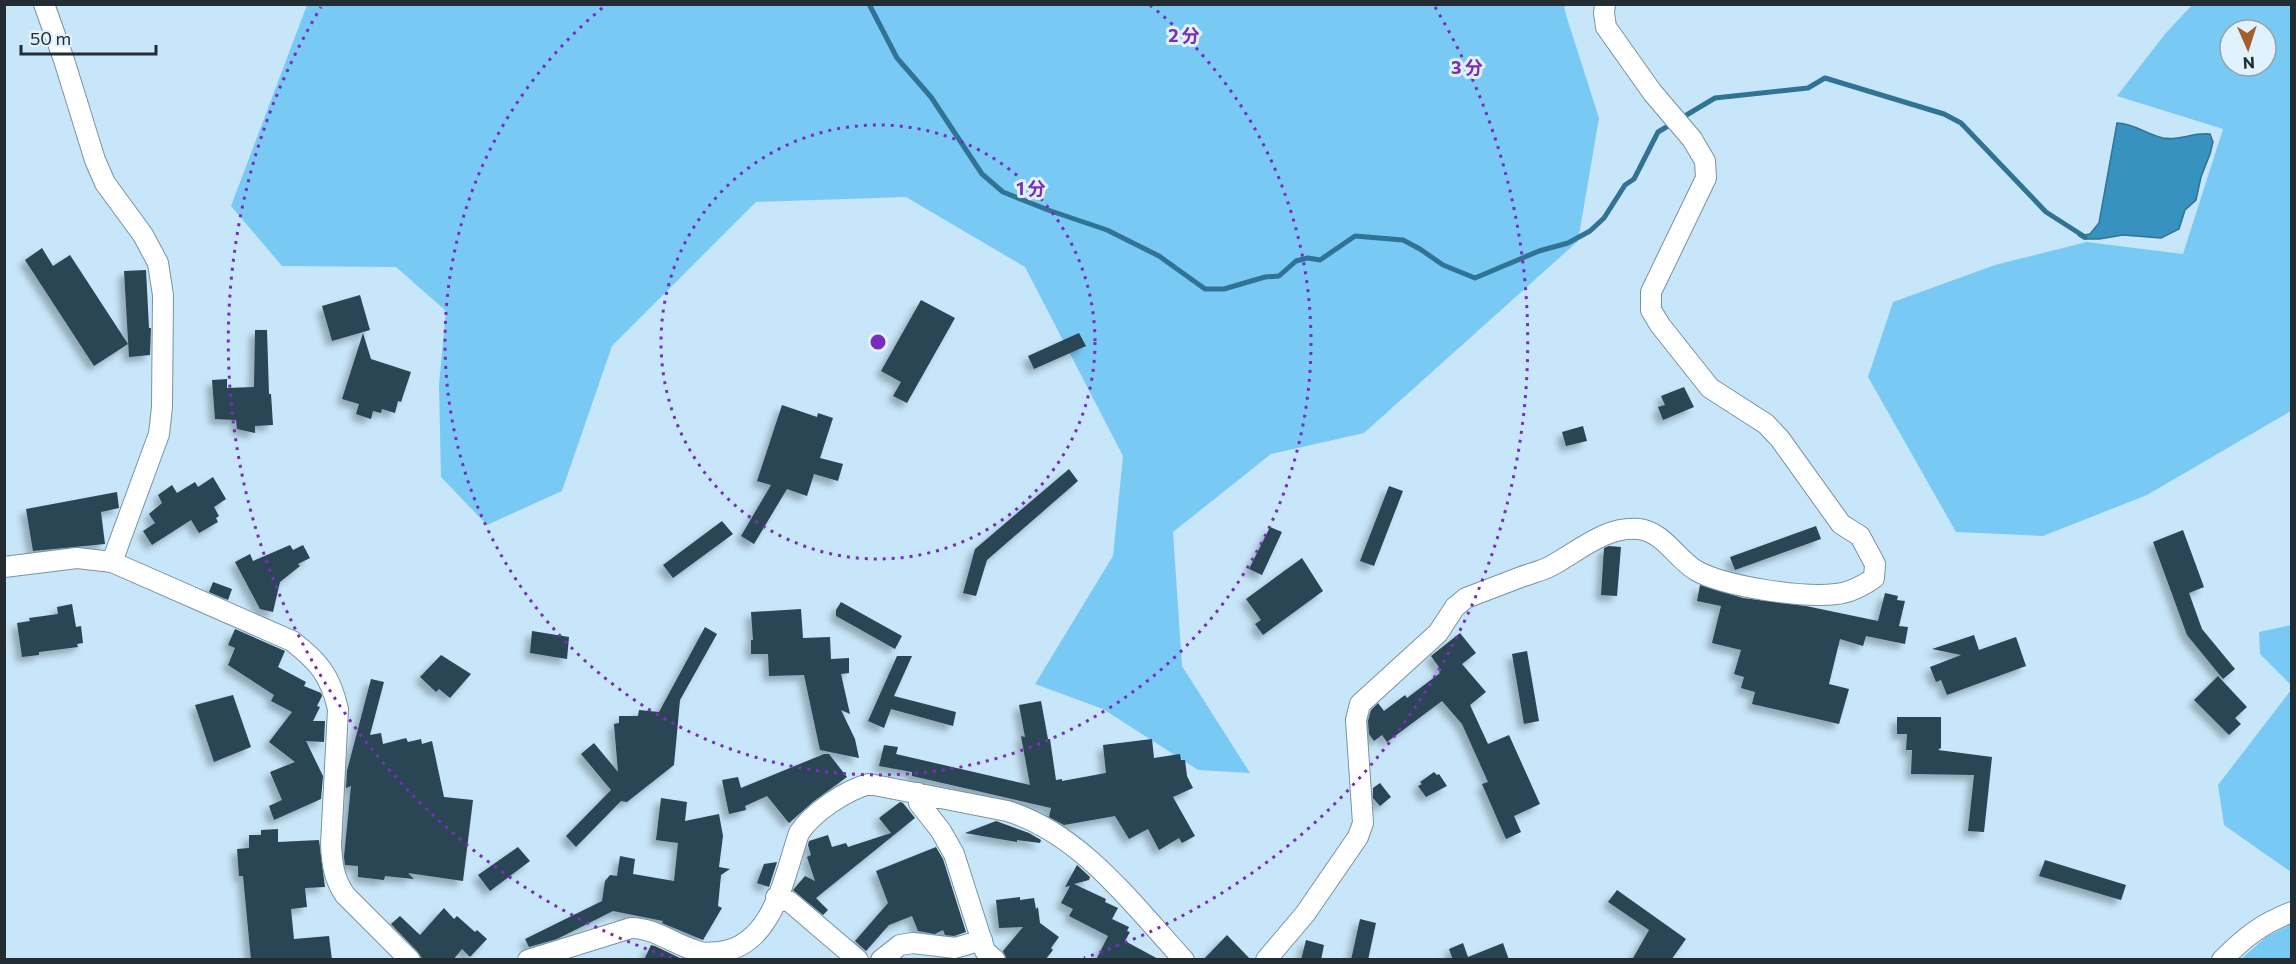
<svg xmlns="http://www.w3.org/2000/svg" width="2296" height="964" font-family="Commissioner,'Noto Sans JP',sans-serif">
<defs>
<filter id="shadow"><feDropShadow dx="-5.5" dy="5.5" stdDeviation="3" flood-color="#0004"/></filter>
</defs>
<rect width="100%" height="100%" fill="#c8e6f9"/>
<path fill="#79c9f5" fill-rule="evenodd" d="M2193 4 2291 5V411L2147 495 2043 536 1956 532 1868 377 1893 302 1995 265 2087 242 2183 254 2223 129 2117 96 2165 34ZM2230 30H2266V66H2230Z
M307 5H1564L1566 15 1599 118 1578 241 1364 433 1271 454 1173 532 1182 666 1250 773 1198 770 1103 709 1035 684 1113 556 1123 456 1025 267 906 197 756 202 612 346 562 491 487 525 441 477 439 385 446 311 396 267 282 266 231 206Z
M2291 625H2292L2291 685 2260 654 2259 632Z
M2291 690V872L2224 825 2218 785Z
M2291 924V959H2241L2266 937Z"/>
<path fill="#3792bf" stroke="#307395" stroke-width="1.5" d="M2117 123C2133 123 2146 134 2163 138 2179 141 2194 132 2210 134L2213 142 2210 154 2201 177 2196 200 2185 210 2179 229 2161 238 2123 235 2099 239H2084L2079 236 2090 234 2099 223Z"/>
<g fill="none" stroke-linecap="round" stroke-linejoin="round">
<path stroke="#307395" stroke-width="5" d="M869 4 897 58 931 97 982 174 1003 192 1048 210 1107 230 1159 256 1205 289H1224L1265 277 1279 276 1296 261 1308 258 1320 260 1355 236 1403 240 1420 249 1443 265 1475 278 1539 251 1568 243 1590 231 1604 218 1625 185 1634 179 1658 132 1715 98 1808 88 1825 78 1944 114 1961 123 2046 212 2085 237"/>
</g>
<path fill="#294453" filter="url(#shadow)" d="M42 248 53 266 70 255 128 344 94 366 25 260Z
M146 270 149 328H151L150 355 129 357 124 271Z
M360 295 370 330 332 341 322 306Z
M921 300 955 318 907 403 893 396 901 382 881 371Z
M255 330H267L269 394H271L273 425 255 426V433L237 429 236 420 215 419 212 380 227 379V388L254 387Z
M363 333 371 359 411 372 401 402 398 401 395 413 382 409 381 413 373 411 371 419 356 414 359 404 342 399Z
M1079 333 1086 346 1034 369 1028 356Z
M1684 387 1694 407 1663 420 1658 407 1665 405 1661 396Z
M782 405 817 417 818 413 833 418 820 458 843 464 838 481 814 474 807 496 787 489 754 544 741 536 771 485 757 481Z
M1583 426 1587 441 1566 446 1562 432Z
M1069 469 1078 481 987 560 976 596 963 593 975 549Z
M213 477 226 499 214 507 219 516 216 518 218 522 199 533 191 520 152 545 143 531 155 523 149 514 162 503 158 495 172 485 177 493 195 482 198 487Z
M1389 486 1403 491 1374 566 1360 561Z
M117 492 119 508 101 512 105 544 33 551 26 509Z
M722 521 733 534 673 578 663 565Z
M1816 526 1821 539 1735 570 1730 557Z
M1270 527 1282 532 1262 575 1249 569Z
M2183 530 2204 587 2189 593 2202 629 2235 669 2223 679 2187 635 2153 542Z
M290 545 293 550 303 545 310 558 298 564 300 566 280 582 273 612 260 609 235 562 250 554 253 561Z
M1609 546 1621 547 1617 596 1601 595 1604 548Z
M1302 558 1323 591 1263 635 1255 624 1261 620 1246 599Z
M213 582 232 589 228 600 209 592Z
M1700 585 1743 598 1806 606 1878 621 1885 593 1898 596 1897 600 1905 601 1899 626 1908 627 1905 644 1866 636 1863 646 1840 639 1829 684 1849 689 1839 724 1752 704 1755 692 1741 688 1744 677 1734 674 1741 650 1712 643 1721 606 1697 601Z
M841 602 902 636 895 649 836 616V610Z
M72 604 76 627 81 626 83 643 77 644 78 647 39 652V655L22 657 17 623 30 621 29 618 58 614 57 607Z
M801 609 803 638 830 637 831 659 849 658V673L841 674 850 714 841 710 855 739 859 758 820 750 804 675 769 676 768 654H751V640H753L751 612Z
M705 627 717 634 680 700 674 765 627 802 621 801 576 847 566 836 611 790 581 754 594 743 618 772 614 724 619 723V716H638L639 710 659 712Z
M235 629 285 651 278 667 306 682 304 686 321 693 322 696 317 706 320 707 313 721H325L324 742 306 741 323 776 321 799 274 820 269 806 282 800 270 772 295 762 269 742 292 712 271 701 274 695 228 665 235 648 228 645Z
M532 631 569 637 567 659 530 653Z
M1460 633 1476 653 1462 664 1486 692 1470 705 1488 744 1509 735 1540 804 1514 816 1521 832 1506 839 1482 784 1488 782 1462 724 1442 701 1387 742 1382 735 1374 741 1369 734 1368 721 1371 710 1378 703 1384 711 1405 695 1407 698 1440 673 1439 672 1441 670 1431 656Z
M1974 635 1979 650 2016 637 2026 666 1947 695 1941 680 1936 682 1930 667 1961 655 1932 649Z
M1527 651 1539 721 1524 724 1512 654Z
M441 655 471 674 450 698 439 689 436 692 420 677Z
M897 656H912L894 696 956 712 953 726 891 709 884 728 868 721Z
M2218 676 2247 707 2235 718 2241 724 2229 735 2194 700Z
M371 679 384 682 370 735 381 733 383 744 406 738 408 742 421 739 422 744 432 741 444 797 473 800 463 881 408 873 414 879 385 876 384 880 358 877V866L345 865 344 857 351 786 346 788 347 771Z
M233 695 251 747 214 762 195 705Z
M1041 701 1048 739H1050L1056 780 1062 779V781L1106 773 1103 745 1152 739 1154 758 1180 754 1181 760H1185L1187 776 1193 788 1173 797 1195 836 1182 843 1179 838 1159 850 1148 829 1129 839 1115 816 1064 825 1049 817 1051 808 912 776V772L879 766 884 745 898 747 896 754 1030 785 1021 736 1025 737 1019 705Z
M1897 717H1941V748L1938 750 1992 757 1984 832 1968 831 1974 775 1911 774 1912 750H1906L1907 734H1897Z
M824 754H829L847 777 814 801 789 823 767 796 745 806 746 810 729 814 722 780 738 777 741 788Z
M1434 772 1437 775 1439 774 1447 786 1426 797 1418 786 1422 784 1420 782Z
M1380 783 1391 797 1380 806 1373 798V788Z
M661 798 687 802 685 821 719 814 723 836 719 867 730 869 721 875 718 906 722 908 703 940 662 923 663 921 613 911 557 939 529 947 525 939 602 901 605 881 610 875 617 876 620 856 635 859 633 874 674 881 678 843 656 840Z
M900 802 903 803 915 818 816 898 828 910 823 915 793 890 805 876 815 881 807 857 811 855 808 845 809 841 828 835 832 847 846 843 848 847 891 833 879 818Z
M996 821 1029 833 1041 840 1040 843 1017 840V842L965 833Z
M278 829V842L319 840 325 887 305 888 307 907 291 909 294 939 329 936 332 960H251L243 876H239L237 849 249 848V835H261V830Z
M518 847 530 861 490 891 478 875Z
M936 847 943 859 966 932 954 936 945 935 943 930 935 934 918 931 912 916 889 925 866 951 855 941 888 903 876 871Z
M2045 860 2126 885 2121 900 2039 876Z
M777 862 769 887 757 883 764 864Z
M1077 865 1090 877 1089 880 1074 884 1106 899 1105 902 1118 908 1112 919 1129 927 1127 931 1130 932 1125 941 1160 960H1096L1108 936 1069 916 1073 909 1061 903 1070 886 1065 887Z
M1617 890 1686 939 1671 960H1632L1649 930 1608 902Z
M1020 897V900L1034 898 1036 909 1038 907 1040 923 1059 937 1051 948 1053 950 1045 960H1007L1003 951 1023 927 999 928 996 900Z
M444 908 454 919 457 916 475 932 477 930 487 939 470 957 462 949 453 960H423L418 952 391 924 400 916 420 935Z
M1360 919 1376 923 1368 960H1351Z
M1227 935 1251 960H1203Z
M1306 940 1324 945 1321 960H1301Z
M1463 943 1468 957 1503 943 1509 960H1453L1449 949Z
M651 945 655 946 684 960H644Z"/>
<g fill="none" stroke-linecap="round" stroke-linejoin="round">
<g stroke="#7793a4" stroke-width="22">
<path id="street" d="M44 4 64 60 95 160 105 183 143 235 158 263 163 295 162 407 159 434 112 562
M4 567 77 558 112 562 292 641C319 662 330 675 338 709L331 845C332 864 334 879 345 895L410 960
M918 793 919 803 941 831 954 854 985 951 995 960
M776 897 790 902 858 960
M528 960 631 928C658 928 679 949 705 953 709 953 715 952 719 952 773 946 784 877 799 833 812 813 846 790 869 784L1007 811C1082 834 1133 905 1184 960
M881 960 900 945 913 943 955 948 982 940
M1266 960 1305 914 1358 837 1363 823 1356 720 1360 704 1438 633 1455 607 1466 598C1484 591 1503 584 1521 577 1531 573 1542 571 1551 566 1579 551 1605 526 1639 529 1664 532 1677 560 1697 571 1726 587 1803 598 1836 594 1849 593 1864 585 1874 578L1875 564 1860 536 1841 524 1780 439 1766 424 1710 388 1660 325 1651 310V292L1706 178 1705 161 1692 139 1652 92 1606 27 1604 13 1605 4
M2222 960C2245 937 2261 924 2292 912"/>
</g>
<use href="#street" stroke="#fff" stroke-width="20"/>
</g>
<g fill="none" stroke="#7b2cbf" stroke-width="3" stroke-dasharray="3 6">
<circle cx="878" cy="342" r="217"/>
<path d="M1150 5A433 433 0 1 1 606 5"/>
<path d="M672 958A650 650 0 0 1 321 7M1435 7A650 650 0 0 1 1084 958"/>
</g>
<circle cx="878" cy="342" r="9" fill="#7b2cbf" stroke="#dff2fd" stroke-width="3"/>
<g font-size="18" text-anchor="middle" font-weight="bold" fill="#7b2cbf" stroke="#dff2fd" stroke-width="6" stroke-linejoin="round" paint-order="stroke">
<text x="1184" y="42">2 分</text>
<text x="1467" y="74">3 分</text>
<text x="1031" y="195">1 分</text>
</g>
<rect width="2296" height="964" fill="none" stroke="#212c33" stroke-width="12"/>
<g transform="translate(2248 48) rotate(177)"><circle r="28" fill="#dff2fd" stroke="#93a3ac" stroke-width="1.5"/>
<path d="M0-4.5L10 22L0 15L-10 22Z" fill="#a3602f"/>
<text y="-9" font-size="16" font-weight="bold" text-anchor="middle" fill="#212c33">N</text>
</g>
<path d="M21 45v9h135v-9" fill="none" stroke="#212c33" stroke-width="3"/>
<text x="30" y="45" font-size="18" fill="#212c33" stroke="#dff2fd" stroke-width="4.5" paint-order="stroke">50 m</text>
</svg>
